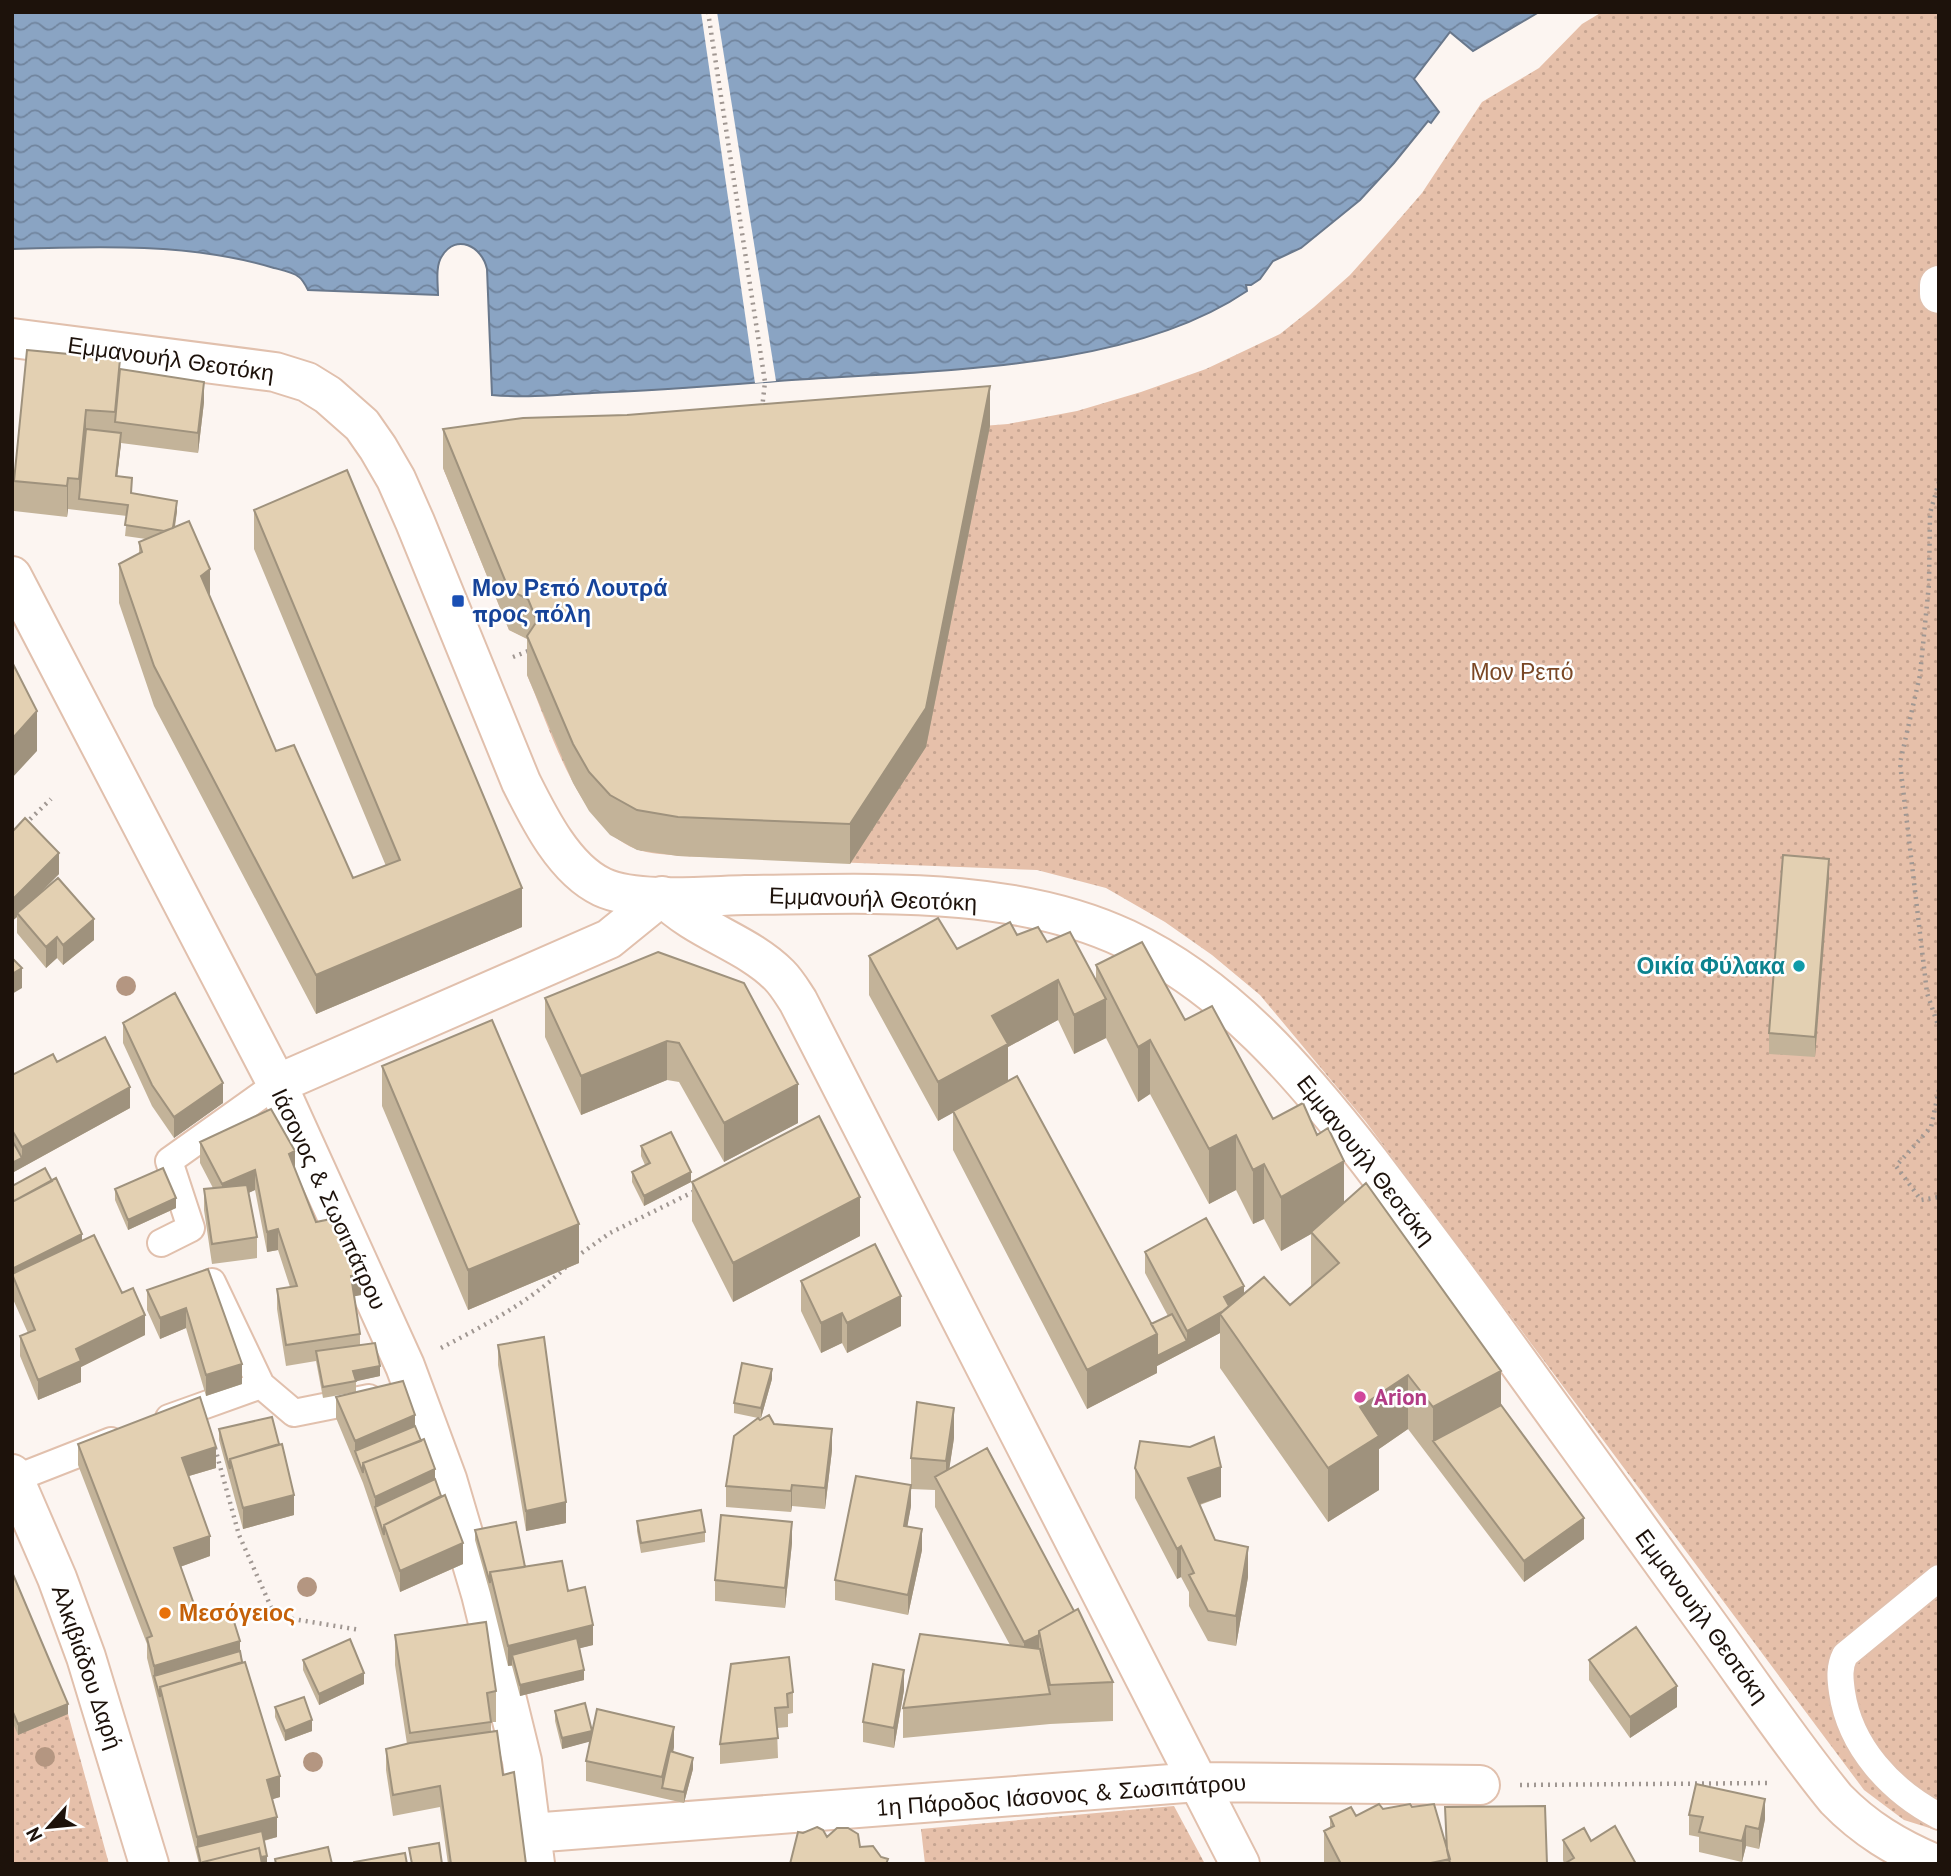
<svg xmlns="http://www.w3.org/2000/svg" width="1951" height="1876" font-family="'PT Sans',sans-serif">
<defs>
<pattern id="park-dots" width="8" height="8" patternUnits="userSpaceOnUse" patternTransform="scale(1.75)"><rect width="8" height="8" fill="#e6c0aa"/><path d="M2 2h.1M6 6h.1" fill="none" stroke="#c5a491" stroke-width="1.8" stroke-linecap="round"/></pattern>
<pattern id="water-waves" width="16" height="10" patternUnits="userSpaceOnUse" patternTransform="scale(1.75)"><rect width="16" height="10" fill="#8aa4c3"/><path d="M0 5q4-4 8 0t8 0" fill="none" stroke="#70849d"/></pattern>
</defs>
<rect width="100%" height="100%" fill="#fcf5f1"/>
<path fill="url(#park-dots)" d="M1602 12H1939V1831L1904 1820 1864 1790 1366 1122 1260 995 1212 955 1165 922 1106 888 1037 870 679 856C665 854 649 854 636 849 578 827 550 728 527 675L537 660 528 639 509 630 443 468 1008 424 1077 411 1141 392 1206 369 1280 334 1314 307 1350 275 1383 238 1422 193 1482 102 1539 68 1582 24Z
M12 1583 68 1714 109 1864H12Z
M1174 1806 1205 1864H925L921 1829Z"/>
<path fill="url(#water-waves)" stroke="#69788c" stroke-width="2" d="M12 12H1539L1473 51 1450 32 1414 79 1439 112 1431 123 1428 121 1394 163 1360 200 1301 248 1273 261 1260 279 1251 285H1246L1247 291C1125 374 921 370 778 381 716 386 654 391 592 393 559 395 525 398 492 395L487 269C482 246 456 233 442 256 435 266 438 284 438 295L308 290C306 286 303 280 299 277 293 272 282 270 274 268 193 243 96 246 12 249Z"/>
<path fill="#fcf5f1" d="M701 12H717L776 381 755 383Z"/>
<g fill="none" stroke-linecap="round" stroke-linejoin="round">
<g stroke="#e1c0ad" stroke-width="30">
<path id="lane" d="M161 1243 191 1228 169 1161 277 1084
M212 1282 261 1385
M169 1418 261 1385 294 1413 369 1398
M14 1479 111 1441
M1939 1578 1845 1655C1839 1667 1840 1678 1842 1692 1850 1747 1891 1791 1939 1816"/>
</g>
<g stroke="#e1c0ad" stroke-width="42">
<path id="street" d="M1939 285V294
M12 576 277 1084 405 1366 447 1479 481 1594 522 1761 535 1864
M277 1084 609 939 662 896C698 932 746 942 779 975 787 983 792 992 798 1001L1240 1864
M531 1833 1198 1782 1480 1785"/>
</g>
<g stroke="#e1c0ad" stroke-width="42">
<path id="secondary" d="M12 338 275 372 307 382 328 395 362 425 378 448 396 479 415 522 521 782C539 818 564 869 602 887 636 903 706 896 745 895 868 894 1012 885 1126 939 1228 987 1301 1074 1369 1161 1407 1211 1445 1261 1482 1312 1558 1417 1633 1521 1709 1626 1751 1684 1791 1744 1836 1799 1865 1829 1897 1848 1935 1864
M12 1474 57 1578 86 1657 149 1864"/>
</g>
<path stroke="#a09792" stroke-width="4.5" stroke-dasharray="2 5" stroke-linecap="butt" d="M708 12 765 382 762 409
M1939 482 1930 513 1929 584 1920 675 1900 763 1927 993 1939 1028
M513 657 531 650
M25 824 51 799
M1939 1090 1931 1127 1896 1166 1921 1200 1939 1197
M576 1257 610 1233 697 1190
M441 1348C485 1325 532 1301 568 1265
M215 1448 239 1535 275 1616 360 1630
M1520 1785 1770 1783"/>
<use href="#lane" stroke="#fff" stroke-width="26"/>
<use href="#street" stroke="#fff" stroke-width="38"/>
<use href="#secondary" stroke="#fff" stroke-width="38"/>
</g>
<g fill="#b49681">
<circle cx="126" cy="986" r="10"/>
<circle cx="307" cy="1587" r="10"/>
<circle cx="45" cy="1757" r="10"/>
<circle cx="313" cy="1762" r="10"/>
</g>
<path fill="#c3b399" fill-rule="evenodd" d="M120 369 204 402 198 453 121 443 117 476 132 493 177 511 175 527 210 597 276 751 353 878 386 866 254 549V510L522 927 316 1014 154 706 119 603V564L139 554V542L146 539 125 536 127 516 68 509 67 517 14 511V481Z
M990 426 926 747 850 864 678 856 637 850 610 835 589 811 573 783 527 675V639L509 630 443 468V429Z
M12 832 59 874 41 892 94 940 63 965 57 958 46 968 17 933V917L12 921Z
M1829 879 1815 1057 1769 1054V1033Z
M1017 935 1047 942 1096 981V965L1185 1020 1273 1119 1344 1203 1501 1405 1584 1539 1524 1582 1408 1429 1379 1449V1490L1328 1522 1220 1368V1333L1157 1366V1373L1087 1409 953 1150V1112L938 1121 869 995V956L957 949ZM1058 1020 1074 1054 1106 1038 1138 1102 1150 1094 1209 1204 1236 1190 1253 1224 1264 1219 1281 1251 1311 1234V1287L1290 1305 1244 1294 1145 1252V1273L1168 1316 1151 1324 1008 1081V1047Z
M658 952 798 1123 724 1162 679 1082 667 1080 581 1115 545 1037V998Z
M123 1023 223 1103 174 1138 152 1106 123 1043Z
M57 1062 130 1108 12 1173V1075Z
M382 1066 579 1263 468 1310 382 1106Z
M200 1142 295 1169 316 1222 361 1295 354 1296 360 1334V1345L380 1376 356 1381V1392L323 1398 316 1361 286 1366 277 1309V1289L290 1287 278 1250 267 1252 255 1190 248 1193 257 1237V1258L212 1264 204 1210V1189L213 1188 200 1163Z
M641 1146 691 1182 644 1206 632 1182V1172L645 1165 641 1156Z
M692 1182 860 1236 733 1302 692 1221Z
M12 1186 82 1240 122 1293 145 1335 81 1367V1382L38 1400 20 1356V1336L28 1333 12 1297Z
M115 1189 176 1208 128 1230 115 1200Z
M208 1269 242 1384 206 1396 186 1328 160 1339 147 1310V1290Z
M801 1281 901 1326 847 1353 842 1343 821 1353 801 1311Z
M498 1345 566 1523 526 1531 498 1365Z
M772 1379 761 1418H758L760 1420 774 1424 832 1450 825 1509 792 1506 791 1512 726 1507V1486L758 1418 734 1413V1403Z
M336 1397 415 1426 435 1479 463 1564 400 1592 363 1483 336 1418Z
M219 1429 279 1444 294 1515 243 1529 219 1440Z
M954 1438 949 1469 1113 1682V1721L1050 1724 903 1738V1708L1010 1645 935 1507V1490L911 1489V1458Z
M78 1444 216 1468 189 1476 210 1556 180 1567 200 1621 240 1651 280 1797 272 1799 277 1837 264 1841 267 1864H199L147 1658V1644L78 1465Z
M1135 1468 1221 1497 1200 1505 1215 1540 1248 1577 1236 1646 1208 1641 1189 1606V1592L1181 1577 1177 1579 1135 1498Z
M911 1506 907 1526 922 1550 908 1615 835 1600V1580Z
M637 1521 705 1532V1542L641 1553 637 1531Z
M475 1530 525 1567 568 1591 593 1645 580 1648 584 1680 520 1696 512 1666H508L490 1593 475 1540Z
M792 1543 785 1608 715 1601V1580Z
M12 1572 68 1714 18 1735 12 1721Z
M395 1635 496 1691V1722H491V1732L526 1864H448L440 1807 393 1816 386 1770V1749L407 1744 395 1665Z
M303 1660 364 1684 319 1705 303 1670Z
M1589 1660 1677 1707 1630 1738 1589 1680Z
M731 1664 793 1692V1713L788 1714V1727L777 1728 778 1758 720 1764V1744Z
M904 1690 894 1748 863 1742V1722Z
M275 1707 312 1731 285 1741 275 1717Z
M555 1711 592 1735 674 1747 673 1752 693 1769 684 1803 586 1781V1761L590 1741 562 1749 555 1721Z
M1412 1807 1446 1844 1445 1807 1547 1864H1325L1324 1862V1831L1330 1828V1817L1356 1816 1383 1809Z
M1689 1815 1765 1819 1759 1849 1746 1846 1742 1862 1699 1852V1837L1689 1835Z
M1563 1840 1591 1841 1636 1864H1564L1563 1860Z"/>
<path fill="#9f927d" d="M204 382V402L198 453V433Z
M990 386V426L926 747 850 864V824Z
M86 410V440L79 499V479Z
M121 433V444L116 487V476Z
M68 478V509L67 517V486Z
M177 501V511L172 543V533Z
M210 569V608L201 576Z
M37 711V751L12 778V739Z
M59 853V874L18 915 17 913V917L12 921V900Z
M1829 859V879L1815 1057V1037Z
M522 888V927L316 1014V975Z
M94 919V940L63 965V945Z
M57 937V958L46 968V947Z
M22 968V988L12 994V974Z
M1058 980V1020L1008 1047V1083L938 1121V1082L992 1016Z
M1106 999V1038L1074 1054V1015Z
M1150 1040V1094L1138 1102V1047Z
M667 1041V1080L581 1115V1076Z
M223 1083V1103L174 1138V1117Z
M798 1084V1123L724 1162V1123Z
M130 1087V1108L12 1173V1163L22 1158V1147Z
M1236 1135V1190L1209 1204V1149Z
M295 1151V1171L289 1154Z
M1344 1161V1216L1311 1232V1234L1281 1251V1197Z
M1264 1164V1219L1253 1224V1170Z
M255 1170V1190L222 1205V1184Z
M691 1172V1182L644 1206V1196Z
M860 1197V1236L733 1302V1263Z
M176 1198V1208L128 1230V1220Z
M579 1224V1263L468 1310V1270Z
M278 1229V1250L267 1252V1232Z
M82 1234V1255L12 1276V1269Z
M361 1274V1295L351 1297V1276Z
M1244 1286V1307L1220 1314V1333L1157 1366V1373L1087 1409V1370L1157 1334 1187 1341V1331L1224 1297Z
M901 1296V1326L847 1353V1323Z
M186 1308V1328L160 1339V1318Z
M842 1313V1343L821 1353V1323Z
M145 1315V1335L81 1367V1382L38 1400V1380L76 1349Z
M242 1364V1384L206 1396V1375Z
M380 1366V1376L353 1382V1371Z
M772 1369V1379L761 1418V1408Z
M1501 1371V1426L1433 1441V1407Z
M1408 1375V1429L1379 1449V1490L1328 1522V1468L1360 1407Z
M954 1408V1438L946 1491V1461Z
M415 1415V1436L355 1451V1462V1441Z
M832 1429V1450L825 1509V1488Z
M216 1447V1468L182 1478V1458Z
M1221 1467V1497L1188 1508V1478Z
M435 1469V1489L375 1507V1497Z
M792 1485V1506L791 1512V1491Z
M911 1485V1506L904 1546V1526Z
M294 1495V1515L243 1529V1508Z
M566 1502V1523L526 1531V1511Z
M1584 1518V1539L1524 1582V1561Z
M792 1522V1543L785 1608V1588Z
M922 1529V1550L908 1615V1595Z
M210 1536V1556L174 1569V1548Z
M463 1543V1564L400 1592V1571Z
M1181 1546V1577L1177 1579V1549Z
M1248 1547V1577L1236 1646V1616Z
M593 1625V1645L514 1665 512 1655V1665L508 1666V1646Z
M1039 1635V1665L1024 1672V1642Z
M240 1641V1661L154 1676V1666Z
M584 1670V1680L520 1696V1685Z
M904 1670V1690L894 1748V1728Z
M364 1673V1684L319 1705V1694Z
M1677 1686V1707L1630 1738V1717Z
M68 1704V1714L18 1735V1724Z
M312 1720V1731L285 1741V1731Z
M674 1727V1747L665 1788H662V1777Z
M592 1731V1741L562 1749V1738Z
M693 1758V1769L684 1803V1792Z
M280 1776V1797L267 1801V1780Z
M1765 1799V1819L1759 1849V1829Z
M277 1817V1837L200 1857 197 1847V1857V1837Z
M1746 1826V1846L1742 1862V1841Z
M267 1856V1864H236Z"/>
<path fill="#e3d0b2" stroke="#9f927d" stroke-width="2" d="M27 350 120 359 115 412 86 410 79 479 68 478 67 486 14 481Z
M120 369 204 382 198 433 115 422Z
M990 386 926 708 850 824 678 817 637 810 610 795 589 772 573 744 527 636 537 621 528 599 509 590 443 429 523 418 627 415Z
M86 429 121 433 116 476 132 478 131 493 177 501 173 528 164 531 125 525 128 505 79 499Z
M347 470 522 888 316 975 154 666 119 564 142 552 139 542 189 521 210 569 201 576 276 751 294 745 353 878 400 860 254 510Z
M12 662 37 711 12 739Z
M25 818 59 853 12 900V832Z
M1783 855 1829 859 1815 1037 1769 1033Z
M58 878 94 919 63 945 57 937 46 947 17 913Z
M938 918 957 949 1010 922 1017 935 1038 927 1047 942 1070 932 1106 999 1074 1015 1058 980 992 1016 1008 1044 938 1082 869 956Z
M1142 942 1185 1020 1212 1006 1273 1119 1303 1103 1317 1135 1328 1128 1344 1161 1281 1197 1264 1164 1253 1170 1236 1135 1209 1149 1150 1040 1138 1047 1096 965Z
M658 952 744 983 798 1084 724 1123 679 1043 667 1041 581 1076 545 998Z
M12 958 22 968 12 974Z
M175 993 223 1083 174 1117 152 1085 123 1023Z
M492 1020 579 1224 468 1270 382 1066Z
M105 1037 130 1087 22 1147 12 1130V1075L53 1054 57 1062Z
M1017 1076 1157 1334 1087 1370 953 1111Z
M271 1109 295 1151 289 1154 316 1222 336 1218 361 1274 351 1276 360 1334 286 1345 277 1289 297 1286 278 1229 267 1232 255 1170 222 1184 200 1142Z
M819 1116 860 1197 733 1263 692 1182Z
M671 1132 691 1172 644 1196 632 1172 650 1163 641 1146Z
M12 1140 22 1158 12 1163Z
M45 1168 52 1181 12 1202V1186Z
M163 1168 176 1198 128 1220 115 1189Z
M56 1178 82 1234 12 1269V1202Z
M1366 1183 1501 1371 1433 1407 1408 1375 1360 1407 1379 1436 1328 1468 1220 1314 1264 1277 1290 1305 1339 1263 1311 1232Z
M247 1185 257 1237 212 1244 204 1189Z
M1206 1218 1244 1286 1224 1297 1229 1306 1223 1311 1187 1331 1145 1252Z
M94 1235 122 1293 133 1288 145 1315 76 1349 81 1361 38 1380 20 1336 35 1330 12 1274Z
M875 1244 901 1296 847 1323 842 1313 821 1323 801 1281Z
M208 1269 242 1364 206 1375 186 1308 160 1318 147 1290Z
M1172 1314 1187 1341 1157 1356V1334L1151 1324Z
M544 1337 566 1502 526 1511 498 1345Z
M375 1343 380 1366 353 1371 356 1381 323 1387 316 1351Z
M742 1363 772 1369 761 1408 734 1403Z
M403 1381 415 1415 355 1441 336 1397Z
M200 1397 216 1447 182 1458 210 1536 174 1548 200 1621 231 1612 240 1641 154 1666 147 1638 152 1636 78 1444Z
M917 1402 954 1408 946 1461 911 1458Z
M1501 1405 1584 1518 1524 1561 1433 1441Z
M769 1415 774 1424 832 1429 825 1488 792 1485 791 1491 726 1486 734 1436 758 1418 760 1420Z
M272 1417 279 1444 230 1459V1469L219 1429Z
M415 1426 421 1441 363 1463V1473L355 1451Z
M1214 1437 1221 1467 1188 1478 1215 1540 1248 1547 1236 1616 1208 1611 1189 1575 1194 1573 1181 1546 1177 1549 1135 1468 1140 1441 1190 1447Z
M424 1439 435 1469 375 1497 363 1463Z
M282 1444 294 1495 243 1508 230 1459Z
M987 1448 1074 1611 1039 1631V1635L1024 1642 935 1477Z
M856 1476 911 1485 904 1526 922 1529 908 1595 835 1580Z
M435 1479 441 1496 384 1525V1535L375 1507Z
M445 1495 463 1543 400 1571 384 1525Z
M701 1510 705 1532 641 1543 637 1521Z
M721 1515 792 1522 785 1588 715 1580Z
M516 1522 525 1567 490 1572V1583L475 1530Z
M562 1561 568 1591 585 1587 593 1625 508 1646 490 1572Z
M12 1572 68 1704 18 1724 12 1710Z
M1078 1609 1113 1682 1050 1685 1039 1631Z
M486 1622 496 1691 487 1693 491 1722 410 1733 395 1635Z
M1636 1627 1677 1686 1630 1717 1589 1660Z
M920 1634 1040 1649 1050 1694 903 1708Z
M577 1638 584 1670 520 1685 512 1655Z
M350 1639 364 1673 319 1694 303 1660Z
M240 1651 242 1662 160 1687V1697L154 1676Z
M789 1657 793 1692 787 1694 788 1707 775 1708 778 1738 720 1744 731 1664Z
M245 1662 280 1776 267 1780 277 1817 197 1837 160 1687Z
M873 1664 904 1670 894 1728 863 1722Z
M304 1697 312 1720 285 1731 275 1707Z
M585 1703 592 1731 562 1738 555 1711Z
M597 1709 674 1727 662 1777 586 1761Z
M497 1731 503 1775 514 1772 526 1864H451L440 1786 393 1795 386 1749 410 1743Z
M670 1751 693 1758 684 1792 662 1788Z
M1696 1784 1765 1799 1759 1829 1746 1826 1742 1841 1699 1832 1703 1817 1689 1815Z
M1379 1804 1383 1809 1410 1804 1412 1807 1434 1804 1450 1859 1426 1864H1341L1324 1831 1334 1826 1330 1817 1351 1807 1356 1816Z
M1545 1806 1547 1864 1450 1863 1447 1850 1445 1807Z
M1615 1826 1636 1864H1564L1574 1858 1563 1840 1584 1828 1591 1841Z
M817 1827 823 1830 827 1837 837 1828H848L858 1834 860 1847 873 1846 881 1857 888 1859 886 1864H790L798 1832 803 1833Z
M262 1831 267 1856 261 1857 259 1848 203 1862V1864H201L197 1847Z
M439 1843 442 1864H412L409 1848Z
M328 1847 332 1864H276L275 1859Z
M259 1848 262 1864H203V1862Z
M405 1853 407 1864H354V1862Z"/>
<rect fill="#1a4fb4" stroke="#fff" stroke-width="2.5" x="451" y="594" width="14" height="14" rx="3.5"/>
<circle fill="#0f9aa8" stroke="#fff" stroke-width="2.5" cx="1799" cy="966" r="7"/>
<circle fill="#d1479c" stroke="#fff" stroke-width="2.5" cx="1360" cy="1397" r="7"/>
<circle fill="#e8710a" stroke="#fff" stroke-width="2.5" cx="165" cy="1613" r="7"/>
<g text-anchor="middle" stroke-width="5" stroke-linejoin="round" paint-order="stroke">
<g font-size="23" fill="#1d120b" stroke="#fff">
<text transform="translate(171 359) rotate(8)" y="8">Εμμανουήλ Θεοτόκη</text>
<text transform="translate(873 899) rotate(2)" y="8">Εμμανουήλ Θεοτόκη</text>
<text transform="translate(1366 1160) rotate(52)" y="8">Εμμανουήλ Θεοτόκη</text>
<text transform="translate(329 1199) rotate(65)" y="8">Ιάσονος &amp; Σωσιπάτρου</text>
<text transform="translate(1702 1616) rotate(54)" y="8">Εμμανουήλ Θεοτόκη</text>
<text transform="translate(87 1667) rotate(71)" y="8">Αλκιβιάδου Δαρή</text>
<text transform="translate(1061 1795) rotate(-4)" y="8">1η Πάροδος Ιάσονος &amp; Σωσιπάτρου</text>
</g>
<g font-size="23" font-weight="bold" fill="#164399" stroke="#fff" text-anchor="start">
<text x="472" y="596">Μον Ρεπό Λουτρά<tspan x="472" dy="26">προς πόλη</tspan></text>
</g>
<g font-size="23" fill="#7a4826" stroke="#fff">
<text x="1522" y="680">Μον Ρεπό</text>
</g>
<g font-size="23" font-weight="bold" fill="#0d838f" stroke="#fff" text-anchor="end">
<text x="1785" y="974">Οικία Φύλακα</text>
</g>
<g font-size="23" font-weight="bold" fill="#b23c85" stroke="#fff" text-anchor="start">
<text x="1374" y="1405">Arion</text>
</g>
<g font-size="23" font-weight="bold" fill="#c56008" stroke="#fff" text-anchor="start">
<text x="179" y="1621">Μεσόγειος</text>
</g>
</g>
<rect width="1951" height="1876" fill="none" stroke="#1d120b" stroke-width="28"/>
<g transform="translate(49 1827) rotate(243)" stroke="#ffffff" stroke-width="5" paint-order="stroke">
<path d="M0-5L12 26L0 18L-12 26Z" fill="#1d120b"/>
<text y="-10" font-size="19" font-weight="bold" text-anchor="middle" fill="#1d120b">N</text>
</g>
</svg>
